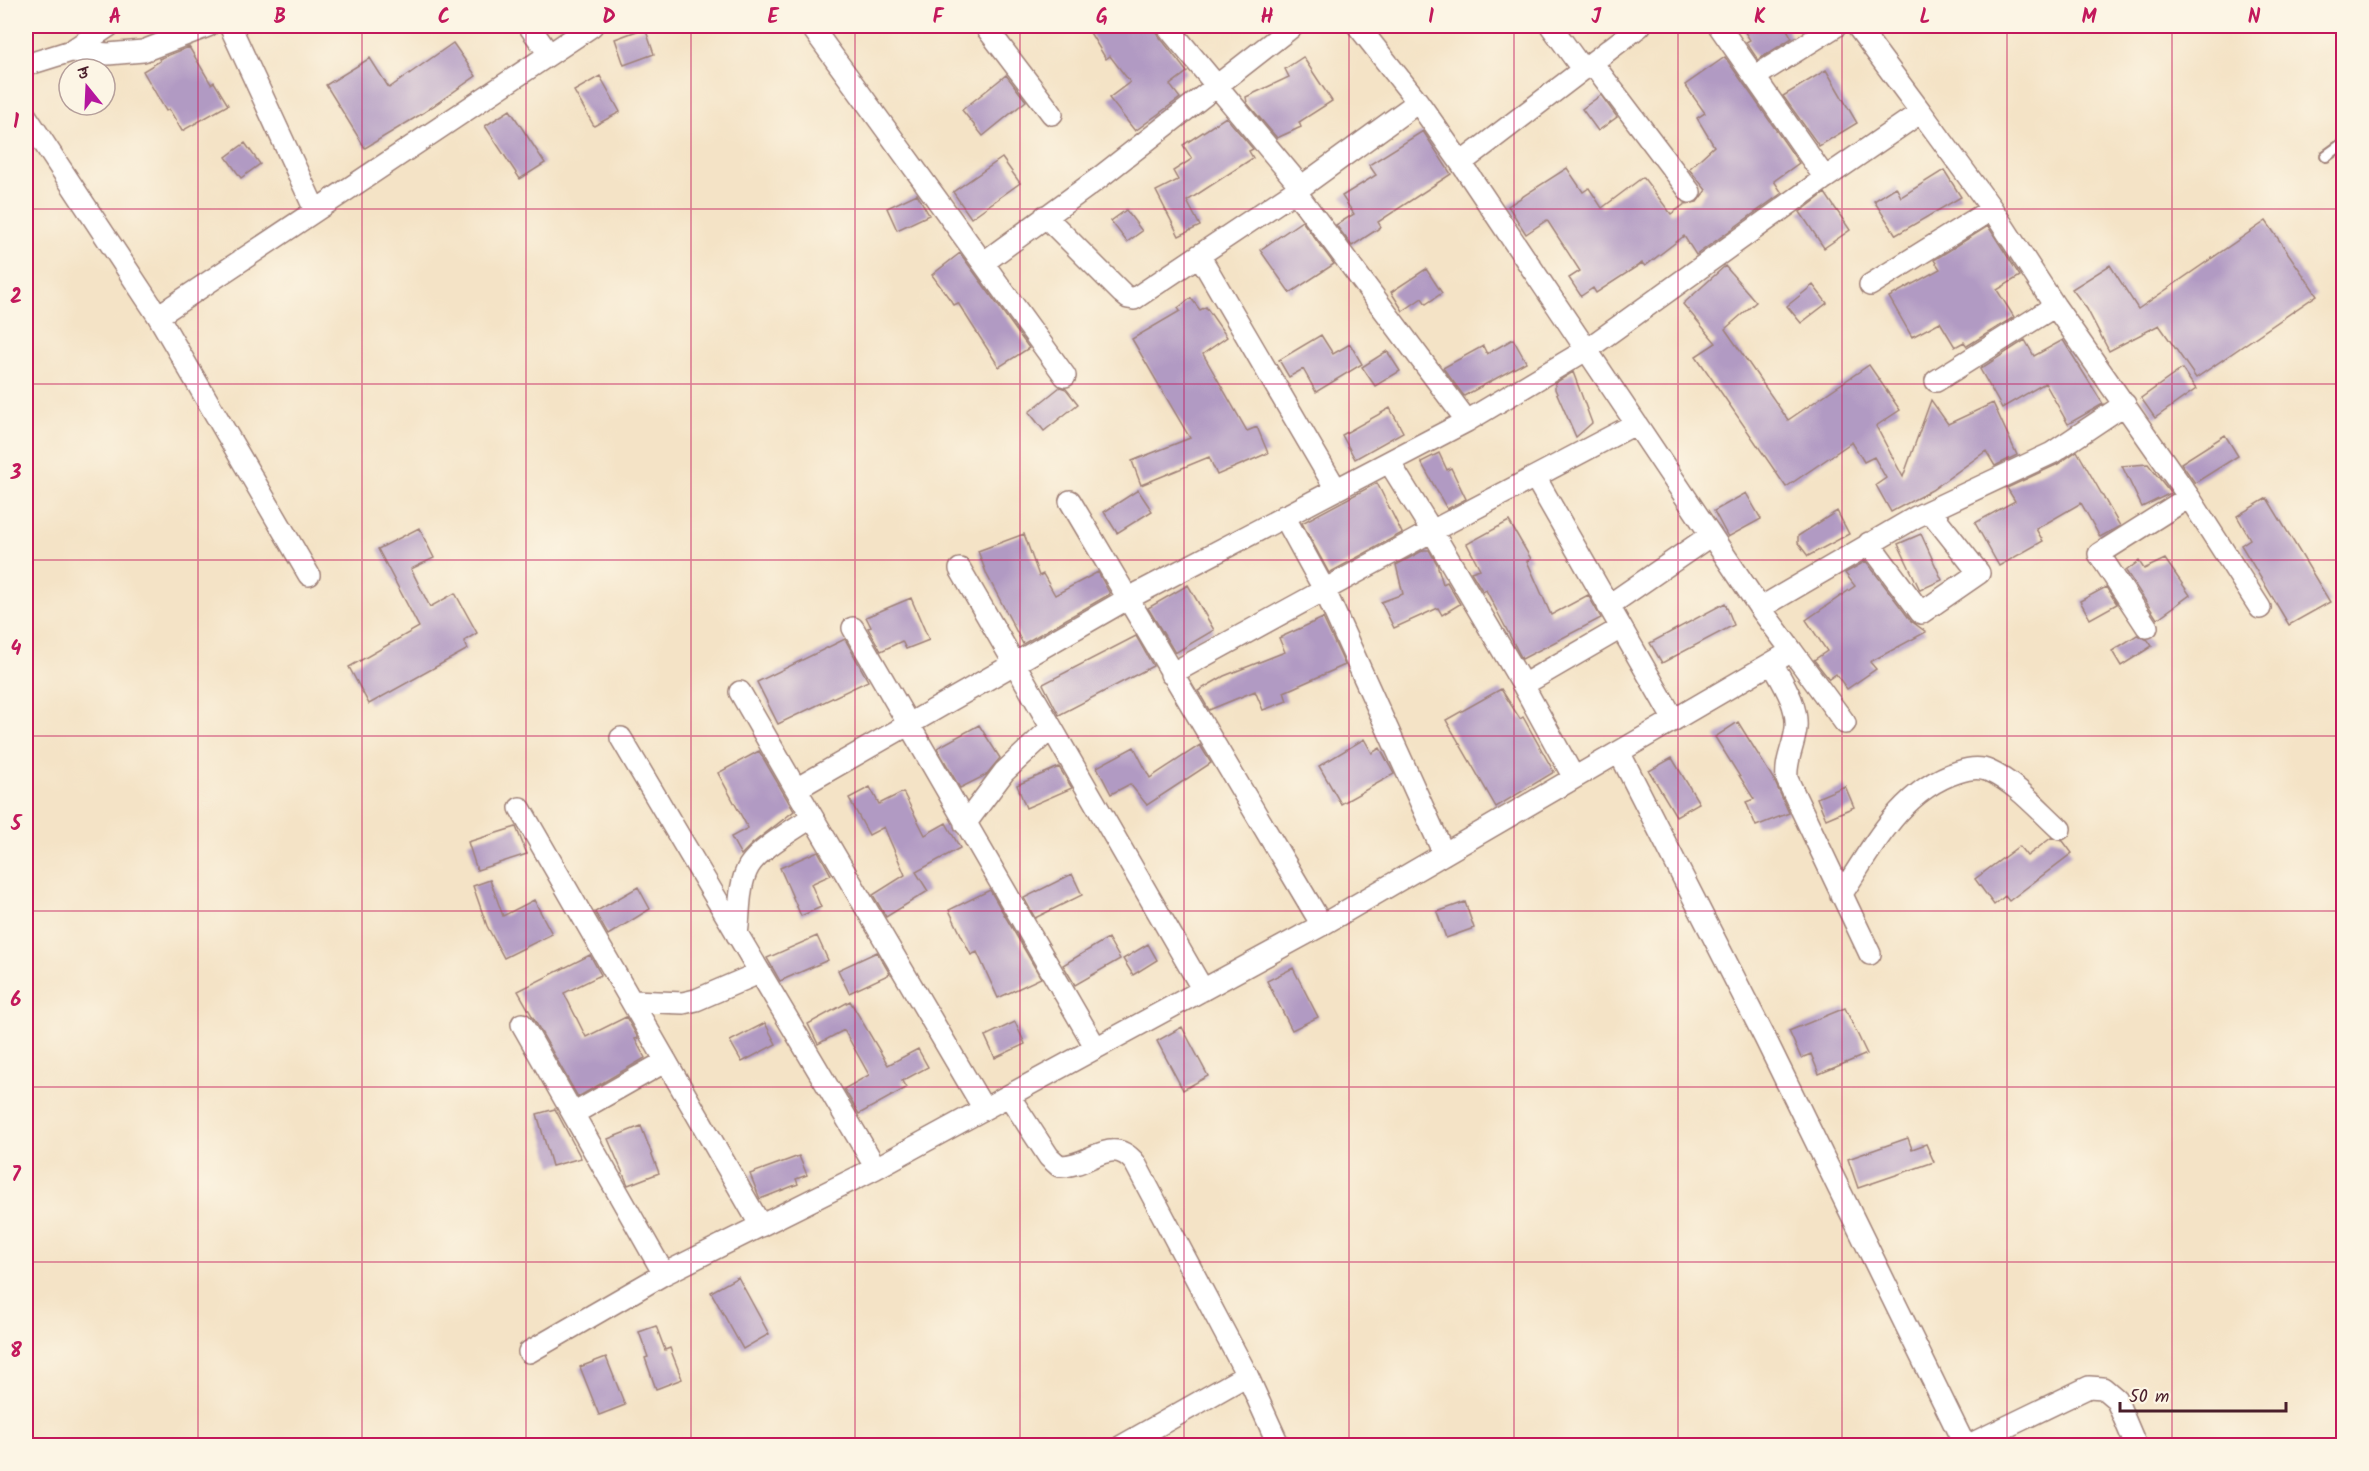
<svg xmlns="http://www.w3.org/2000/svg" width="2369" height="1471" font-family="Kalam,'Playpen Sans Deva',sans-serif">
<rect width="100%" height="100%" fill="#fcf5e5"/>
<filter id="ink" filterUnits="userSpaceOnUse"><feTurbulence type="fractalNoise" baseFrequency=".0167" numOctaves="2"/><feDisplacementMap in="SourceGraphic" scale="12" xChannelSelector="R" yChannelSelector="G"/><feConvolveMatrix kernelMatrix="1 2 1 2 8 2 1 2 1" color-interpolation-filters="sRGB"/></filter>
<filter id="wash" filterUnits="userSpaceOnUse"><feTurbulence type="fractalNoise" baseFrequency=".008" numOctaves="4" result="noise"/><feDisplacementMap in="SourceGraphic" scale="24" xChannelSelector="R" yChannelSelector="G"/><feGaussianBlur stdDeviation="1.35" result="paint"/><feColorMatrix in="noise" values="0 0 0 0 0 0 0 0 0 0 0 0 0 0 0 0 0 1.4 0 .05"/><feComposite in="paint" operator="in"/></filter>
<g filter="url(#wash)">
<rect width="100%" height="100%" fill="#f4e3c6"/>
<g id="blocks">
<path fill="#b19ac3" d="M1086 26H1151L1187 72 1170 85 1180 98 1135 131 1109 98 1130 82 1110 56 1106 59Z
M1741 26H1785L1792 38 1758 60 1746 42 1750 40Z
M645 28 654 54 624 65 615 39Z
M453 43 476 76 423 113 365 148 326 85 370 58 389 88Z
M189 47 211 84 214 82 228 105 182 131 169 109 166 111 143 71 160 61 159 59Z
M1303 57 1332 101 1299 122 1301 127 1277 138 1247 103 1246 97 1289 77 1285 69Z
M1725 57 1799 163 1774 181 1782 193 1696 255 1684 236 1645 266 1642 263 1596 293 1593 288 1581 296 1569 278 1580 271 1547 220 1526 234 1508 206 1567 168 1583 192 1589 188 1602 208 1643 177 1671 214 1685 204 1697 202 1706 190 1689 169 1714 146 1697 118 1705 113 1685 85Z
M1826 70 1857 123 1819 146 1783 96Z
M1006 75 1026 101 983 136 962 110Z
M600 76 620 112 594 126 574 91Z
M1601 95 1617 117 1598 131 1582 109Z
M510 110 545 163 520 179 485 126Z
M1226 117 1253 149 1249 151 1253 158 1187 201 1200 226 1179 236 1156 191 1178 180 1173 171 1192 159 1183 145Z
M1423 131 1451 174 1378 222 1381 227 1352 246 1336 225 1354 214 1342 196 1376 175 1369 165Z
M245 143 260 164 241 178 226 157Z
M1002 158 1020 183 971 218 953 192Z
M1944 170 1961 197 1896 235 1874 201 1896 187 1901 197Z
M1825 193 1850 230 1824 248 1800 212Z
M917 194 929 215 897 230 887 208Z
M1126 210 1142 231 1127 242 1111 221Z
M1302 221 1334 264 1290 293 1260 250Z
M2266 221 2317 295 2196 378 2159 325 2109 351 2087 309 2072 289 2110 265 2138 309Z
M1988 226 2020 276 1997 290 2014 317 1967 346 1964 342 1955 347 1940 322 1912 337 1889 297 1940 269 1934 260Z
M960 253 1029 348 999 367 958 303 954 305 932 275Z
M1725 266 1756 302 1725 329 1788 420 1869 365 1900 410 1876 426 1903 477 1931 400 1948 424 1993 403 2017 455 1995 466 1986 451 1932 490 1891 512 1876 485 1886 478 1874 457 1864 462 1852 442 1786 487 1696 356 1716 343 1683 304Z
M1426 269 1442 293 1426 304 1422 298 1403 311 1391 292Z
M1813 285 1827 303 1801 323 1787 306Z
M1191 298 1200 310 1206 307 1227 337 1203 354 1247 431 1257 427 1268 453 1217 475 1209 457 1141 485 1132 461 1190 438 1132 339 1180 311 1178 308Z
M1321 335 1333 354 1350 344 1362 364 1316 392 1303 369 1289 377 1279 360Z
M1513 339 1526 362 1464 396 1443 368 1483 346 1487 354Z
M2025 340 2034 356 2063 340 2103 404 2068 424 2045 383 2002 408 1980 369Z
M1387 351 1400 371 1375 386 1362 367Z
M2182 369 2196 389 2155 418 2141 398Z
M1573 372 1592 423 1576 437 1555 389V383Z
M1060 387 1066 389 1078 404 1044 431 1029 412Z
M1390 408 1403 432 1355 459 1342 435Z
M2225 435 2238 456 2195 483 2181 463Z
M2077 451 2120 526 2100 537 2081 503 2036 529 2043 541 1999 566 1975 523 2015 501 2007 488 2058 464Z
M1439 453 1447 470 1451 468 1466 499 1447 509 1421 462Z
M2148 464 2171 493 2142 507 2122 466Z
M1377 483 1402 533 1329 573 1302 523Z
M1138 490 1152 511 1117 533 1104 512Z
M1746 493 1761 519 1728 537 1714 511Z
M2267 498 2330 602 2289 625 2241 545 2250 539 2237 516Z
M1837 511 1849 534 1808 556 1798 543V536Z
M1509 521 1531 559 1527 561 1551 615 1588 595 1601 618 1522 659 1486 590 1483 592 1471 572 1480 569 1467 544Z
M419 528 434 558 411 569 430 607 455 593 477 633 464 641 468 649 369 704 349 667 419 627 378 549Z
M1024 534 1039 576 1043 574 1055 595 1098 572 1110 594 1023 644 987 575 978 551Z
M1921 534 1942 580 1920 590 1898 544Z
M1424 550H1429L1437 564 1443 584 1447 582 1460 604 1442 615 1438 608 1394 628 1381 602 1403 594 1396 565Z
M2165 559 2190 595 2157 619 2126 571 2139 561 2144 569Z
M1866 561 1911 621 1926 632 1870 662 1876 669 1847 689 1836 674 1829 679 1814 660 1827 651 1806 620 1855 586 1845 573Z
M1188 585 1214 630 1175 653 1148 608Z
M2106 587 2117 604 2090 619 2080 601Z
M911 598 929 640 906 649 902 641 881 651 868 628 871 627 866 617Z
M1725 603 1734 625 1662 663 1650 643Z
M1323 618 1345 665 1284 692 1287 701 1263 710 1255 691 1209 710 1198 691 1224 676 1285 652 1279 638Z
M2137 635 2148 640 2152 646 2121 666 2112 651Z
M1136 636 1153 666 1059 715 1043 684Z
M845 639 868 681 778 724 757 682Z
M1501 689 1520 719 1523 717 1554 772 1496 807 1446 720Z
M1738 722 1774 780 1789 813 1756 826 1746 802 1754 799 1715 737Z
M979 725 1000 758 986 775 960 788 937 748Z
M1364 739 1372 753 1380 748 1394 774 1341 804 1319 766Z
M1200 745 1211 763 1147 805 1130 784 1111 794 1097 767 1134 747 1150 778Z
M759 751 794 811 753 843 741 855 731 837 748 828 718 773Z
M1672 758 1699 803 1676 816 1649 771Z
M1059 767 1072 788 1026 808 1017 785Z
M1845 786 1854 807 1826 819 1817 798Z
M870 787 879 804 903 792 925 835 946 823 960 848 916 872 928 891 886 917 873 895 905 875 884 827 869 835 849 798Z
M516 827 527 854 477 870 468 842Z
M2051 838 2063 841 2072 853 2009 901 2005 896 1994 905 1975 879 2019 846 2027 856Z
M818 851 831 875 811 884 821 907 801 916 780 868Z
M1072 874 1082 895 1035 918 1024 898Z
M490 880 503 916 534 900 552 934 504 958 487 926 473 886Z
M638 887 650 909 608 935 595 912Z
M990 890 1041 978 998 998 977 952 971 955 949 910Z
M1465 902 1474 928 1446 938 1437 912Z
M817 936 828 960 780 981 767 958Z
M1108 938 1120 959 1075 985 1063 965Z
M1148 944 1157 960 1133 975 1123 959Z
M877 952 890 974 849 993 838 970Z
M590 955 601 975 564 993 586 1037 626 1017 638 1038 635 1039 645 1058 578 1097 518 991Z
M1293 968 1318 1017 1292 1030 1267 981Z
M850 1001 888 1065 918 1049 928 1067 902 1081 906 1088 859 1114 844 1089 869 1075 844 1030 818 1044 808 1024Z
M1845 1008 1867 1054 1819 1074 1811 1054 1801 1058 1789 1031Z
M1015 1022 1025 1044 995 1058 985 1036Z
M765 1023 776 1044 742 1062 730 1041Z
M1182 1027 1208 1076 1183 1090 1157 1041Z
M555 1109 581 1158 552 1166 537 1114Z
M641 1126 659 1173 628 1185 608 1139Z
M1908 1138 1912 1149 1926 1144 1934 1162 1858 1188 1848 1159Z
M799 1156 807 1175 796 1179 798 1184 760 1199 750 1174Z
M738 1277 769 1334 743 1349 711 1292Z
M656 1326 665 1350 670 1348 682 1379 656 1389 645 1358 648 1357 639 1332Z
M606 1357 625 1405 599 1415 580 1367Z"/>
</g>
</g>
<g filter="url(#ink)">
<use href="#blocks" fill-opacity="0" stroke="#9f8178" stroke-width="1.5"/>
<g fill="none" stroke-linecap="round" stroke-linejoin="round">
<g stroke="#9f8178" stroke-width="14">
<path id="service" d="M2326 156 2344 143"/>
</g>
<g stroke="#9f8178" stroke-width="24">
<path id="minor" d="M230 26 315 210
M529 26 549 54
M811 26 1065 376
M985 26 1052 114
M1167 26 1301 187 1418 102
M1358 26 1418 102 1461 163 1640 26
M1551 26 1583 70
M1719 26 1825 178 1921 112 1992 209 2055 306 2189 497 2260 608
M1857 26 1921 112
M71 51 108 54 143 51 208 26
M1593 64 1690 192
M26 65 71 51 109 26
M1756 76 1836 26
M26 116 158 316 592 26
M1461 163 1760 608 1916 517 2052 453 2125 404
M1295 191 1467 421
M1045 216 1122 293 1128 298 1134 299 1301 187
M1199 255 1336 489
M983 263 1099 178 1293 26
M1870 285 1992 209
M158 316 309 575
M1936 381 2055 306
M1389 462 1432 531 1635 424
M1535 477 1674 720
M1070 501 1322 925
M1284 516 1325 591 1444 854
M1869 543 1921 613 1979 573 1930 511
M960 569 1203 990
M1608 606 1711 535
M1760 608 1792 651 1322 925 984 1109 796 789 1127 599 1467 421 1586 350 1825 178
M2147 627 2099 554 2189 497
M853 628 1096 1048
M1792 651 1845 723
M1772 663C1783 683 1798 705 1796 728 1794 747 1785 760 1787 779L1870 954
M1171 674 1432 531 1523 685 1574 778
M1523 685 1621 628
M740 692 796 789
M621 738 876 1168 984 1109
M1619 752 1765 1038 1965 1446
M520 808 761 1226
M965 824 1004 772 1051 728
M1841 895C1872 848 1901 790 1958 772 1967 769 1980 767 1989 771 2016 783 2038 809 2060 829
M737 935C740 914 738 884 749 866 760 848 795 829 812 817
M632 1001 683 1003 696 1000 759 973
M522 1024 664 1274
M1009 1096 1049 1157 1059 1166C1089 1168 1111 1133 1135 1163L1247 1375 1279 1446
M573 1114 666 1061
M529 1352 664 1274 876 1168
M1122 1446 1247 1375
M1967 1446 2089 1387 2103 1388 2116 1399 2136 1446"/>
</g>
<use href="#service" stroke="#fff" stroke-width="10"/>
<use href="#minor" stroke="#fff" stroke-width="21"/>
</g>
</g>
<path fill="none" stroke="#c2185b" stroke-width="1.5" stroke-opacity="0.55" d="M198 26V1446M362 26V1446M526 26V1446M691 26V1446M855 26V1446M1020 26V1446M1184 26V1446M1349 26V1446M1514 26V1446M1678 26V1446M1842 26V1446M2007 26V1446M2172 26V1446M26 209H2344M26 384H2344M26 560H2344M26 736H2344M26 911H2344M26 1087H2344M26 1262H2344"/>
<rect width="2369" height="1471" fill="none" stroke="#fcf5e5" stroke-width="66"/>
<g transform="translate(87 87) rotate(342)"><circle r="28" fill="#fcf5e5" stroke="#b59f9b" stroke-width="1.5"/>
<path d="M0-4.5L10 22L0 15L-10 22Z" fill="#b5179e"/>
<text y="-9" font-size="16" font-weight="bold" text-anchor="middle" fill="#4a1f2b">उ</text>
</g>
<path d="M2120 1402v9h166v-9" fill="none" stroke="#4a1f2b" stroke-width="3"/>
<text x="2129" y="1402" font-size="18" fill="#4a1f2b" stroke="#fcf5e5" stroke-width="4.5" paint-order="stroke">50 m</text>
<rect x="33" y="33" width="2303" height="1405" fill="none" stroke="#c2185b" stroke-width="2"/>
<g font-size="20" text-anchor="middle" font-weight="bold" fill="#c2185b">
<text x="115" y="23">A</text>
<text x="280" y="23">B</text>
<text x="444" y="23">C</text>
<text x="609" y="23">D</text>
<text x="773" y="23">E</text>
<text x="938" y="23">F</text>
<text x="1102" y="23">G</text>
<text x="1267" y="23">H</text>
<text x="1431" y="23">I</text>
<text x="1596" y="23">J</text>
<text x="1760" y="23">K</text>
<text x="1925" y="23">L</text>
<text x="2089" y="23">M</text>
<text x="2254" y="23">N</text>
<text x="16" y="128">1</text>
<text x="16" y="303">2</text>
<text x="16" y="479">3</text>
<text x="16" y="655">4</text>
<text x="16" y="830">5</text>
<text x="16" y="1006">6</text>
<text x="16" y="1181">7</text>
<text x="16" y="1357">8</text>
</g>
</svg>
